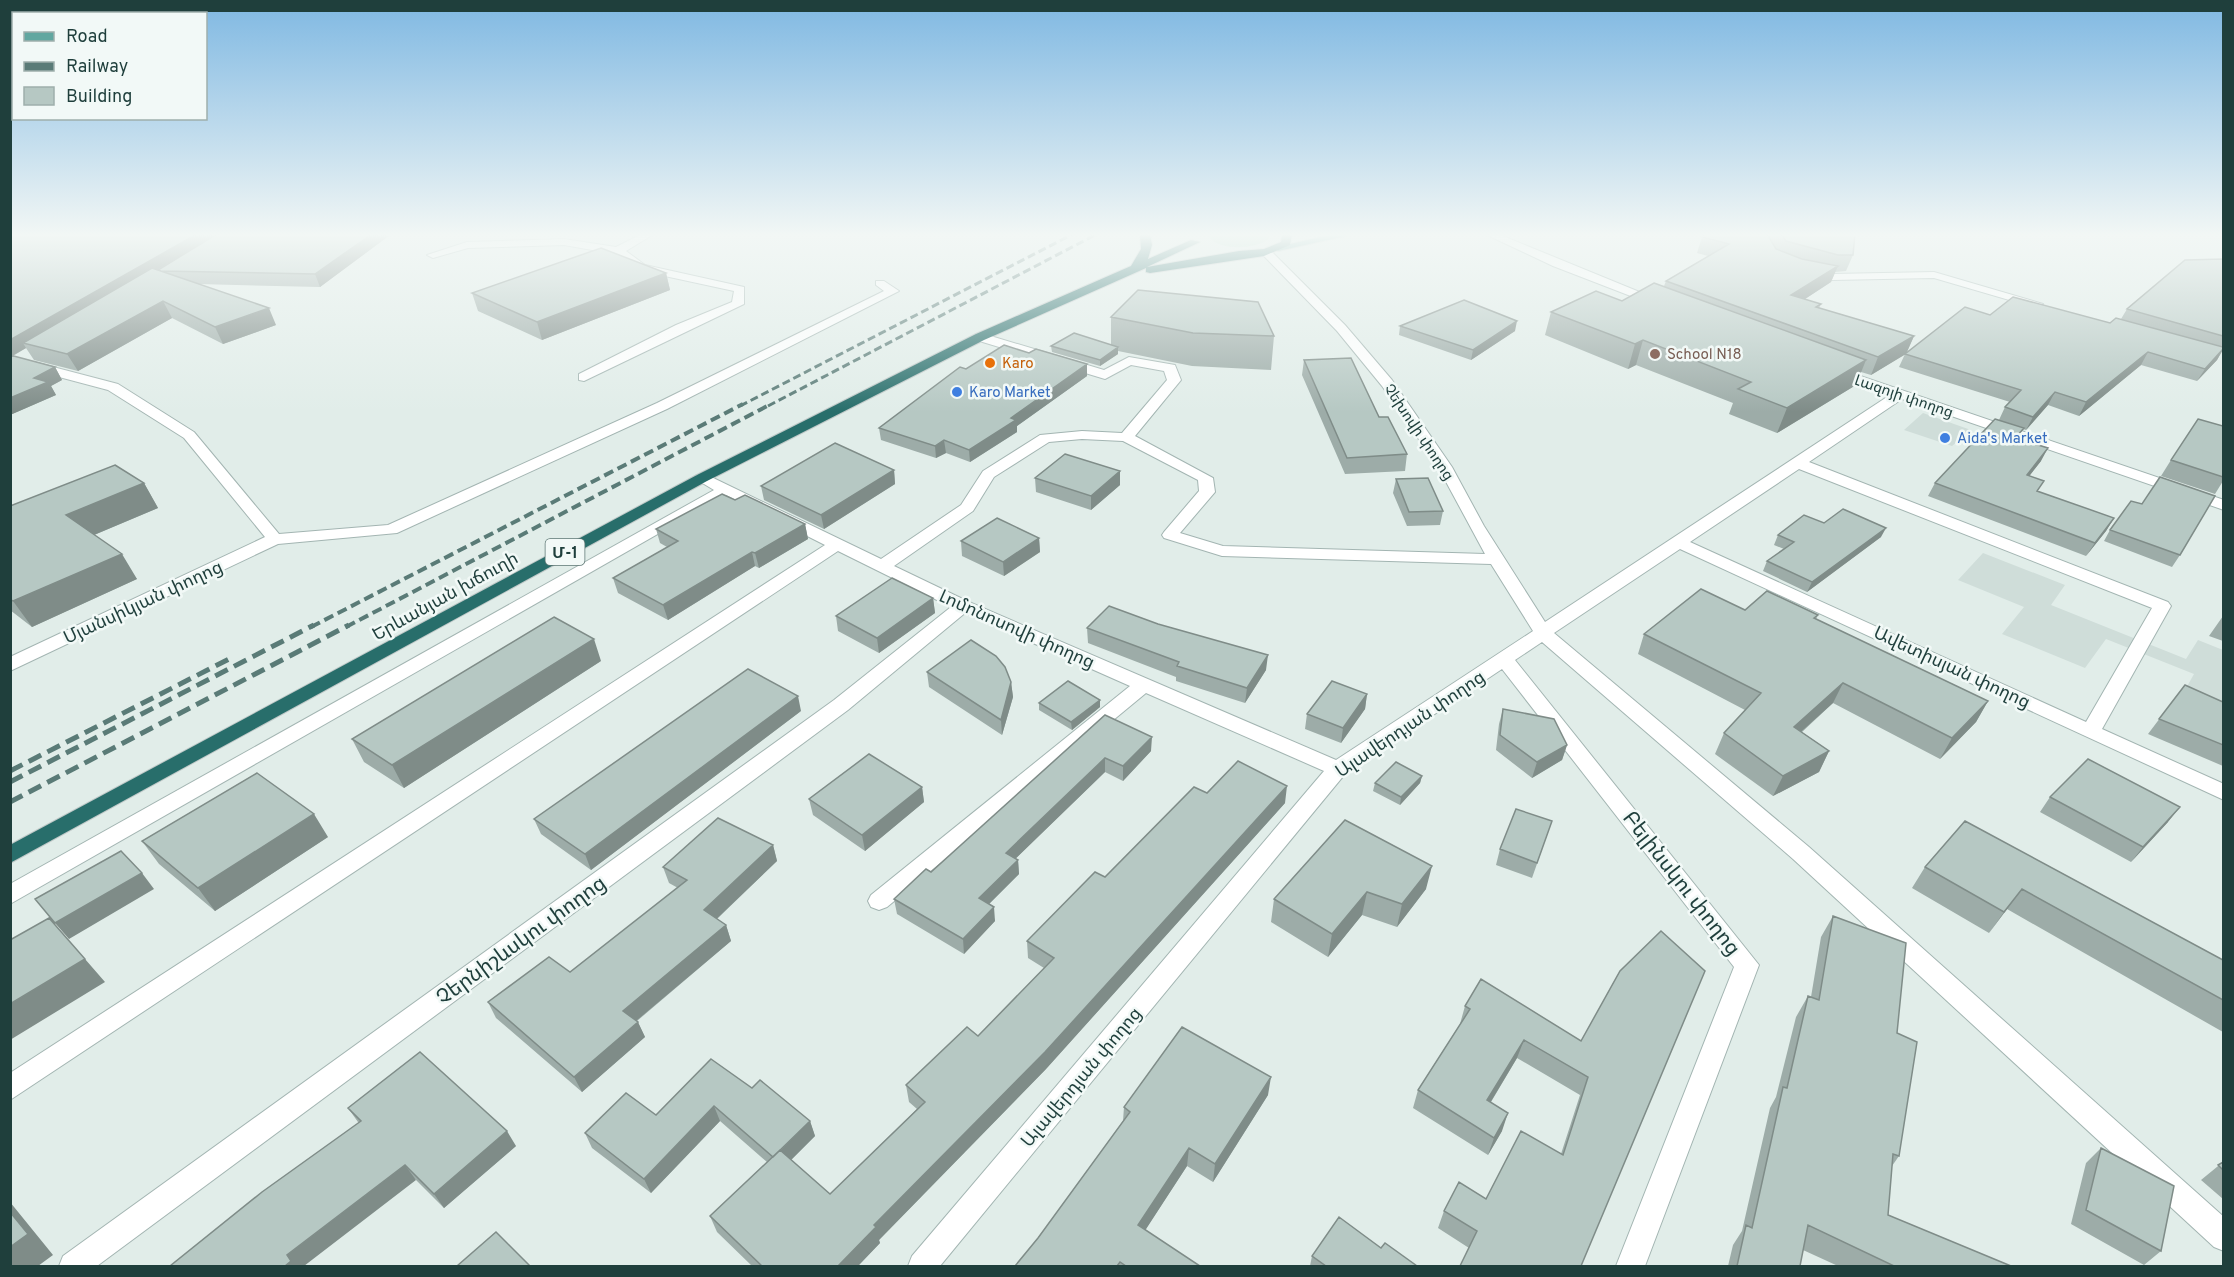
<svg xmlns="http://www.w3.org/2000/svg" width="2234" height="1277" font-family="Overpass,'Noto Sans Armenian',sans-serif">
<rect width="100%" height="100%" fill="#e1ede9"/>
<path fill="#cfddd9" d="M1923 413 1971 430 1952 446 1904 430Z
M1983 553 2065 585 2051 605 2186 659 2198 640 2223 650V717L2180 699 2194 674 2106 639 2085 668 2002 634 2024 607 1958 580Z"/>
<path fill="#b7e0c9" d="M1208 234H1269V238C1258 250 1214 252 1208 234Z"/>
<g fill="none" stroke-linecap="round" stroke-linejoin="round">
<g stroke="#a3b5b2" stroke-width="2">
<path id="minor" d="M642 234H654L626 251 645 265 744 287V304L584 381 579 380V374L676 325 732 302 734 291 637 270 615 254 564 245 468 248 433 258 427 255 467 242 564 239 616 247Z
M1485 234H1498L1664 302 1654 305 1553 266Z
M1262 250H1270L1345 325 1392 380 1452 467 1484 526 1545 622 1890 395 1832 375V369L1837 368 2224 500V510L1902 399 1809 462 2168 602 2171 606 2102 729 2224 784V800L1680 549 1554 633 1809 847 2224 1217V1251L2214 1247 1793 859 1542 642 1515 660 1759 965 1645 1266H1616L1734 967 1502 669 1345 774 940 1266H908L912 1256 1324 771 1146 693 887 907 879 910 871 907 868 901 871 895 1130 686 965 613 848 710 97 1266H59L63 1256 834 700 951 607 838 551 10 1100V1073L825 545 726 495 10 904V884L714 490 694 478 697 475H707L881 559 961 505 983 471 1040 435 1082 431 1122 433 1167 380 1164 371 1131 365 1105 379 976 340V334H984L1104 370 1129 357 1175 365 1181 380 1135 436 1213 478 1215 492 1180 533 1223 546 1485 554 1438 467 1382 386 1337 331 1262 254ZM1082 439 1123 441 1198 480 1199 491 1164 532 1162 535 1164 538 1222 556 1491 564 1533 631 1336 760 969 602 894 566 973 511 994 477 1049 442ZM1799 469 2152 608 2086 722 1690 542Z
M1811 269 1832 274 1934 272 2043 304 2037 308 1934 278 1832 280 1807 274 1805 272Z
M876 281H884L899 291 667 409 397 533 278 544 10 671V657L265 537 184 438 108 390 29 369V363L34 362 118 384 194 432 279 534 388 525 657 403 884 291 876 285Z"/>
</g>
<g stroke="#c0c9c8" stroke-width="2">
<path id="major" d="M1334 234H1354L1278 251 1273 248Z"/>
</g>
<g stroke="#c0c9c8" stroke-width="2">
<path id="highway" d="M1140 234H1150L1152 245 1148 259 1191 240 1200 242 1147 267 1239 251 1264 249 1281 242 1282 234H1292L1290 245 1264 256 1150 273 1146 272V268L984 340 707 481 10 863V845L697 475 976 334 1131 266 1141 249Z"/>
</g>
<use href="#minor" fill="#fff" fill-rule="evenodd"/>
<use href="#major" fill="#61a7a0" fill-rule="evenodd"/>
<use href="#highway" fill="#286e6b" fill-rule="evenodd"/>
<path stroke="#5a7b77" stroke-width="3" stroke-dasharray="8 4" stroke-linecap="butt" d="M740 406 1073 234
M768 406 1097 234"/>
<path stroke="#5a7b77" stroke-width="4" stroke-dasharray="10 5" stroke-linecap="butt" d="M311 627 743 404
M346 627 771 404"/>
<path stroke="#5a7b77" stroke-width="5" stroke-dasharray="14 7" stroke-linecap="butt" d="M10 771 229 659
M10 782 314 625
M10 802 349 625"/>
</g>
<path fill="#9daca8" d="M10 234H404L401 236 390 235 320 287 198 284 276 325 223 344 172 318 78 371 34 360 26 348 13 356 55 367 62 380 51 386 56 395 10 415Z
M1706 234H1855L1853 255 1846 271 1835 272 1831 282 1805 299 1821 304 1819 308 1914 336 1906 354 1990 315 2110 323 2121 319 2127 309 2223 259V350L2217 360 2197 381 2141 365 2079 416 2048 405 2026 430 2023 429 2018 439 2041 461 2029 476 2039 492 2114 518 2106 531 2086 556 1928 496 1935 483 1999 420 2005 407 2010 402 1899 367 1905 354 1871 375 1861 372 1856 385 1777 433 1729 414 1733 403 1636 365 1628 369 1545 335 1551 312 1622 301 1664 286 1666 281 1708 256 1697 253 1702 237Z
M666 273 670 290 542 340 478 311 472 293Z
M1111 317 1274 336 1271 370 1192 366 1118 351V354L1100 366 1052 352 1051 346 1111 345Z
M1400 326 1515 331 1471 360 1399 335Z
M1304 360 1379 417 1407 454 1405 471 1345 474 1302 375Z
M966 369 1087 376 1017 426V432L970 462 946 453 936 458 881 440 879 428Z
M2223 426V481L2215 494 2161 476 2171 460Z
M894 470 895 484 824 529 764 500 761 486Z
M1120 471V485L1091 510 1036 492 1035 478Z
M1396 479 1443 511 1440 525 1407 526 1393 493Z
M144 483 158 508 94 535 137 579 32 627 10 610V506Z
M735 500 805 524 808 539 759 568 755 566 668 620 618 593 613 578 667 547 660 543 656 529Z
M1824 523 1881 537 1807 592 1763 571 1767 561 1784 549 1774 545 1778 535Z
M2110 530 2180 555 2172 567 2104 541Z
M1039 538 1040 552 1004 576 962 556 961 541Z
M933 598 935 613 879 653 838 631 836 616Z
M1745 610 1818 615 1816 619 1988 701 1976 722 1940 759 1833 703 1802 732 1829 751 1819 772 1773 796 1715 754 1724 733 1745 710 1638 654 1644 634Z
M2223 616V641L2209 636Z
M1087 628 1266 670 1245 703 1176 681V677L1088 643Z
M601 661 404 788 364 762 352 739Z
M927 672 1011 682 1013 697 1002 735 929 687Z
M2185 685 2223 702V766L2148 734Z
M1367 694 1365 709 1341 743 1305 729 1307 714Z
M1100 700V707L1072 730 1039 710V703Z
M1503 709 1567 745 1562 760 1532 778 1496 750 1499 724Z
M801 711 591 870 541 834 534 819Z
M1105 715 1151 751 1123 781 1105 772 1016 858 1018 860 1019 874 989 904 995 921 964 954 897 914 894 899 931 872Z
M1422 776 1420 783 1400 805 1373 791 1375 783Z
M922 787 924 802 865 851 813 815 809 799Z
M1207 793 1285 803 1046 1069 879 1240 880 1243 858 1266H752L717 1232 710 1216 767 1162 720 1121 651 1193 592 1148 585 1133 656 1115 752 1088 810 1121 815 1136 791 1160 830 1194 917 1109 909 1102 906 1085 978 1036 1044 968 1028 958 1027 941Z
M2050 797 2168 822 2131 862 2040 812Z
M1345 820 1426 889 1397 927 1362 915 1328 957 1271 922 1274 899Z
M1552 821 1532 878 1496 865 1500 849Z
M1965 821 2223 960V1032L2007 909 1989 933 1912 888 1925 867Z
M328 837 215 911 159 864 142 841Z
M773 845 777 861 717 919 726 925 731 941 637 1021 645 1037 582 1092 496 1018 488 1002 570 972 678 888 669 883 663 867Z
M1833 916 1897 1033 1899 1156 1892 1166 1888 1215 2011 1266H1838L1803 1250 1800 1266H1728L1733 1245 1742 1231 1770 1108 1776 1097 1796 1017 1808 996 1811 997 1821 937Z
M1620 971 1581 1266 1469 1248 1438 1228 1444 1211 1486 1199 1561 1154 1580 1095 1517 1058 1491 1102 1502 1131 1488 1155 1413 1108 1418 1090 1460 1024 1465 1006 1581 1041Z
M1268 1095 1213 1182 1187 1166 1145 1230 1200 1266H1015L1038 1238 1123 1121 1124 1107Z
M348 1108 516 1146 444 1208 358 1122Z
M2101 1148 2161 1251 2144 1265 2071 1224 2086 1163Z
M2223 1162V1199L2201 1180Z
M1381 1248 1417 1266H1310L1312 1256Z"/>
<path fill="#7f8c88" d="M197 234H222L23 343 26 348 10 357V340Z
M372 234H390V235L320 287 315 274Z
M1838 266 1831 282 1785 312 1791 295Z
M666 273 670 290 542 340 537 322Z
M163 301 172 318 78 371 67 354Z
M269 308 276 325 223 344 215 327Z
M1517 321 1515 331 1471 360 1473 350Z
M1914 336 1906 354 1871 375 1878 357Z
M1643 340 1636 365 1628 369 1635 344Z
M1118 347V354L1100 366V360Z
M2223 349 2217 360 2197 381 2205 369Z
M2148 352 2141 365 2079 416 2086 402Z
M1866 360 1856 385 1777 433 1787 408Z
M1087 364V376L1017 426V432L970 462 969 450 1011 418Z
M55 367 62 380 51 386 56 395 10 415V398L34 378Z
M2055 392 2048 405 2026 430 2033 417Z
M944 440 946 453 936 458 935 446Z
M2048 448 2041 461 2020 488 2027 475Z
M894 470 895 484 824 529 821 515Z
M1120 471V485L1091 510V496Z
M144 483 158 508 82 540 66 515Z
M2114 518 2106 531 2086 556 2095 543Z
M805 524 808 539 759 568 755 553Z
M1886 528 1881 537 1807 592 1812 582Z
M1039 538 1040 552 1004 576 1003 562Z
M752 552 755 566 668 620 663 605Z
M122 554 137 579 32 627 13 601Z
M933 598 935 613 879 653 877 638Z
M594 639 601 661 404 788 392 765Z
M1268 655 1266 670 1245 703 1247 688Z
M1011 682 1013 697 1002 735 1001 720Z
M1843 683 1833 703 1784 747 1794 727Z
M1367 694 1365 709 1341 743 1343 728Z
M798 696 801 711 591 870 585 854Z
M1100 700V707L1072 730 1071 722Z
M1988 701 1976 722 1940 759 1952 738Z
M1152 737 1151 751 1123 781V766Z
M1567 745 1562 760 1532 778 1537 762Z
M1829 751 1819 772 1773 796 1783 776Z
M1105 758V772L1007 867 1006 853Z
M1422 776 1420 783 1400 805 1401 797Z
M1287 786 1285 803 1046 1069 879 1240 880 1243 858 1266H838L874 1225Z
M922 787 924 802 865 851 862 835Z
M2180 807 2168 822 2131 862 2143 847Z
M314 814 328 837 215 911 198 888Z
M773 845 777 861 709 926 704 910Z
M1018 860 1019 874 980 913 979 898Z
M1432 866 1426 889 1397 927 1402 904Z
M142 873 154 889 69 939 55 923Z
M2022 889 1989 933 2004 912Z
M1367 892 1362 915 1328 957 1332 934Z
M994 907 995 921 964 954 963 939Z
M726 925 731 941 630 1026 623 1011Z
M85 959 105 982 10 1040V1004Z
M638 1022 645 1037 582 1092 574 1077Z
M1524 1040 1517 1058 1481 1118 1487 1100Z
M1271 1077 1268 1095 1213 1182 1215 1164Z
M714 1106 720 1121 651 1193 644 1179Z
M1508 1113 1502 1131 1488 1155 1494 1138Z
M810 1121 815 1136 779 1172 774 1157Z
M507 1131 516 1146 444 1208 434 1194Z
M1189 1148 1187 1166 1137 1243 1138 1225Z
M405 1165 416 1180 304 1266H285L287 1255Z
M10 1202 53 1255 38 1266H10Z"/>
<path fill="#b6c8c3" stroke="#7f8c88" stroke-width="1.5" d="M10 234H197L10 340Z
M217 234H372L315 274 161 271 158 270Z
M1706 234H1767L1776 249 1802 259 1838 266 1791 295 1821 304 1816 307 1914 336 1878 357 1666 281 1729 244 1702 237Z
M1781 234H1855L1853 255H1838L1786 241Z
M601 248 666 273 537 322 472 293Z
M2223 259V336L2127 309 2185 260Z
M152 268 269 308 215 327 163 301 67 354 23 343Z
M1654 283 1866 360 1787 408 1738 389 1751 382 1643 340 1635 344 1551 312 1596 291 1622 301Z
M1138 290 1258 302 1274 336 1193 333 1111 317Z
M2013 297 2110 323 2116 318 2223 347V349L2205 369 2148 352 2086 402 2055 392 2033 417 2005 407 2021 390 1905 354 1965 307 1990 315Z
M1464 300 1517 321 1473 350 1400 326Z
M1074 333 1118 347 1100 360 1051 346Z
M1004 345 1029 353 1036 349 1087 364 1011 418 1016 420 969 450 944 440 935 446 879 428 960 367 966 369Z
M10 355 55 367 34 378 48 382 10 398Z
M1351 358 1379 417H1388L1407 454 1347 458 1304 360Z
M1995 419 2024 428 2015 438 2048 448 2027 475 2044 481 2037 491 2114 518 2095 543 1935 483Z
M2198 419 2223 426V477L2171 460Z
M835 443 894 470 821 515 761 486Z
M1065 454 1120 471 1091 496 1035 478Z
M115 465 144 483 66 515 122 554 13 601 10 599V506Z
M2160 477 2215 496 2180 555 2110 530 2131 501 2142 504Z
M1428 478 1443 511 1409 512 1396 479Z
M722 494 735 500 745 495 805 524 755 553 752 552 663 605 613 578 678 541 656 529Z
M1843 509 1886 528 1812 582 1767 561 1794 542 1778 535 1804 515 1824 523Z
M997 518 1039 538 1003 562 961 541Z
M892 578 933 598 877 638 836 616Z
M1701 589 1745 610 1767 591 1818 615 1814 618 1988 701 1952 738 1843 683 1794 727 1829 751 1783 776 1724 733 1761 693 1644 634Z
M1109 606 1158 624 1268 655 1247 688 1177 666 1179 662 1087 628Z
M554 617 594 639 392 765 352 739Z
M971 640 996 656 1005 667 1011 682 1001 720 927 672Z
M748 669 798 696 585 854 534 819Z
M1068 681 1100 700 1071 722 1039 703Z
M1332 681 1367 694 1343 728 1307 714Z
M2185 685 2223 702V745L2159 719Z
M1503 709 1554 719 1567 745 1537 762 1500 735Z
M1105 715 1152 737 1123 766 1105 758 1006 853 1018 860 979 898 994 907 963 939 894 899 926 869 931 872Z
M869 754 922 787 862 835 809 799Z
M2088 759 2180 807 2143 847 2050 797Z
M1238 761 1287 786 1045 1052 874 1225 876 1227 838 1266H762L710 1216 780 1150 830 1194 925 1102 906 1085 967 1027 978 1036 1054 958 1027 941 1095 872 1105 877 1194 787 1207 793Z
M1396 762 1422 776 1401 797 1375 783Z
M257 773 314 814 198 888 142 841Z
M1516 809 1552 821 1537 863 1500 849Z
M718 818 773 845 704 910 726 925 623 1011 638 1022 574 1077 488 1002 549 957 570 972 687 880 663 867Z
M1345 820 1432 866 1402 904 1367 892 1332 934 1274 899Z
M1965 821 2223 960V1000L2022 889 2004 912 1925 867Z
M121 851 142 873 55 923 35 899Z
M1833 916 1906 943 1897 1033 1917 1042 1899 1156 1893 1154 1888 1215 2011 1266H1894L1808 1225 1800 1266H1737L1746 1225 1752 1228 1783 1087 1787 1088 1808 996 1819 1000Z
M49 918 85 959 10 1004V940Z
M1661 931 1705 971 1581 1266H1460L1477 1231 1444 1211 1459 1182 1486 1199 1521 1131 1563 1155 1588 1077 1524 1040 1487 1100 1508 1113 1494 1138 1418 1090 1470 1009 1465 1006 1481 979 1581 1041 1620 971Z
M1182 1027 1271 1077 1215 1164 1189 1148 1138 1225 1200 1266H1126L1120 1262 1117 1266H1015L1038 1238 1130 1112 1124 1107Z
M420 1052 507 1131 434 1194 405 1165 287 1255 291 1261 285 1266H170L262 1192 361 1121 348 1108Z
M711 1059 752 1088 760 1080 810 1121 773 1157 714 1106 644 1179 585 1133 626 1093 656 1115Z
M2101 1148 2174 1186 2161 1251 2086 1210Z
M2223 1162V1170L2218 1165Z
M10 1212 28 1234 10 1247Z
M1339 1217 1381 1248 1385 1243 1417 1266H1326L1312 1256Z
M496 1232 530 1266H457Z"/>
<linearGradient id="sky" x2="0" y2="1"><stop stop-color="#7fb8e2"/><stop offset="0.57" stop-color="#f2f7f5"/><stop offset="1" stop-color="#f2f7f5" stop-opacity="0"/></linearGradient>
<rect width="2234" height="412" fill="url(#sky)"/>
<circle fill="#8d6e63" stroke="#f2f9f7" stroke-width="2" cx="1655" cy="354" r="6"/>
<circle fill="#e8710a" stroke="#f2f9f7" stroke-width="2" cx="990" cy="363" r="6"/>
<g fill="#3f7fe0" stroke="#f2f9f7" stroke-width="2">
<circle cx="957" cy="392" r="6"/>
<circle cx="1945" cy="438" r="6"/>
</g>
<g text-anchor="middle" stroke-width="5" stroke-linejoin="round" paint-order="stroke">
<g font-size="15" fill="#785e54" stroke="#f2f9f7" text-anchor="start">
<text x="1667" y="359">School N18</text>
</g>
<g font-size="15" fill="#c56008" stroke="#f2f9f7" text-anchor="start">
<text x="1002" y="368">Karo</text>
</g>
<g font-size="15" fill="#366cbe" stroke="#f2f9f7" text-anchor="start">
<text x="969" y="397">Karo Market</text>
<text x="1957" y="443">Aida's Market</text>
</g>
<g font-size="15" fill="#1f3f3c" stroke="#f2f9f7">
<text transform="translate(1904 396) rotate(19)" y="5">Լազոյի փողոց</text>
<text transform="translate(1419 432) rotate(56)" y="5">Չեխովի փողոց</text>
</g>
<rect fill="#f2f9f7" stroke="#5e7774" stroke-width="1.5" x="545.5" y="539" width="39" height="26" rx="4.5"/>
<g font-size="16" font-weight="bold" fill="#1f3f3c">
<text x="565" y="558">Մ-1</text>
</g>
<g font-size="18" fill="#1f3f3c" stroke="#f2f9f7">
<text transform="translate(445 596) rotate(-29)" y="6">Երևանյան խճուղի</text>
<text transform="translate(143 602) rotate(-25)" y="6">Մյանսիկյան փողոց</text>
<text transform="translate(1017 629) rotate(24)" y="6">Լոմոնոսովի փողոց</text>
<text transform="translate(1952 667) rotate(25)" y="6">Ավետիսյան փողոց</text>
<text transform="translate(1410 724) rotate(-34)" y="6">Ալավերդյան փողոց</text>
<text transform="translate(1081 1077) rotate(-50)" y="6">Ալավերդյան փողոց</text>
</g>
<g font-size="21" fill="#1f3f3c" stroke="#f2f9f7">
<text transform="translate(1682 883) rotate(52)" y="7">Բելինսկու փողոց</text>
<text transform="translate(521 940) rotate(-36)" y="7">Չերնիշևսկու փողոց</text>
</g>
</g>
<rect width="2234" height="1277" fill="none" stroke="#1f3f3c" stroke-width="24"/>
<rect x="12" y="12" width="195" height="108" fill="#f2f9f7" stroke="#9eafac" stroke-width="1.5"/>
<rect x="24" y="32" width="30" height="9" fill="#61a7a0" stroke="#9eafac" stroke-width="1.5"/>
<text x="66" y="42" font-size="18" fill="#1f3f3c">Road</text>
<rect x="24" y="62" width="30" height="9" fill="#5a7b77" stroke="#9eafac" stroke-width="1.5"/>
<text x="66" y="72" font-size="18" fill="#1f3f3c">Railway</text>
<rect x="24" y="87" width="30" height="18" fill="#b6c8c3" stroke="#9eafac" stroke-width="1.5"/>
<text x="66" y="102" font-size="18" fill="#1f3f3c">Building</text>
</svg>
